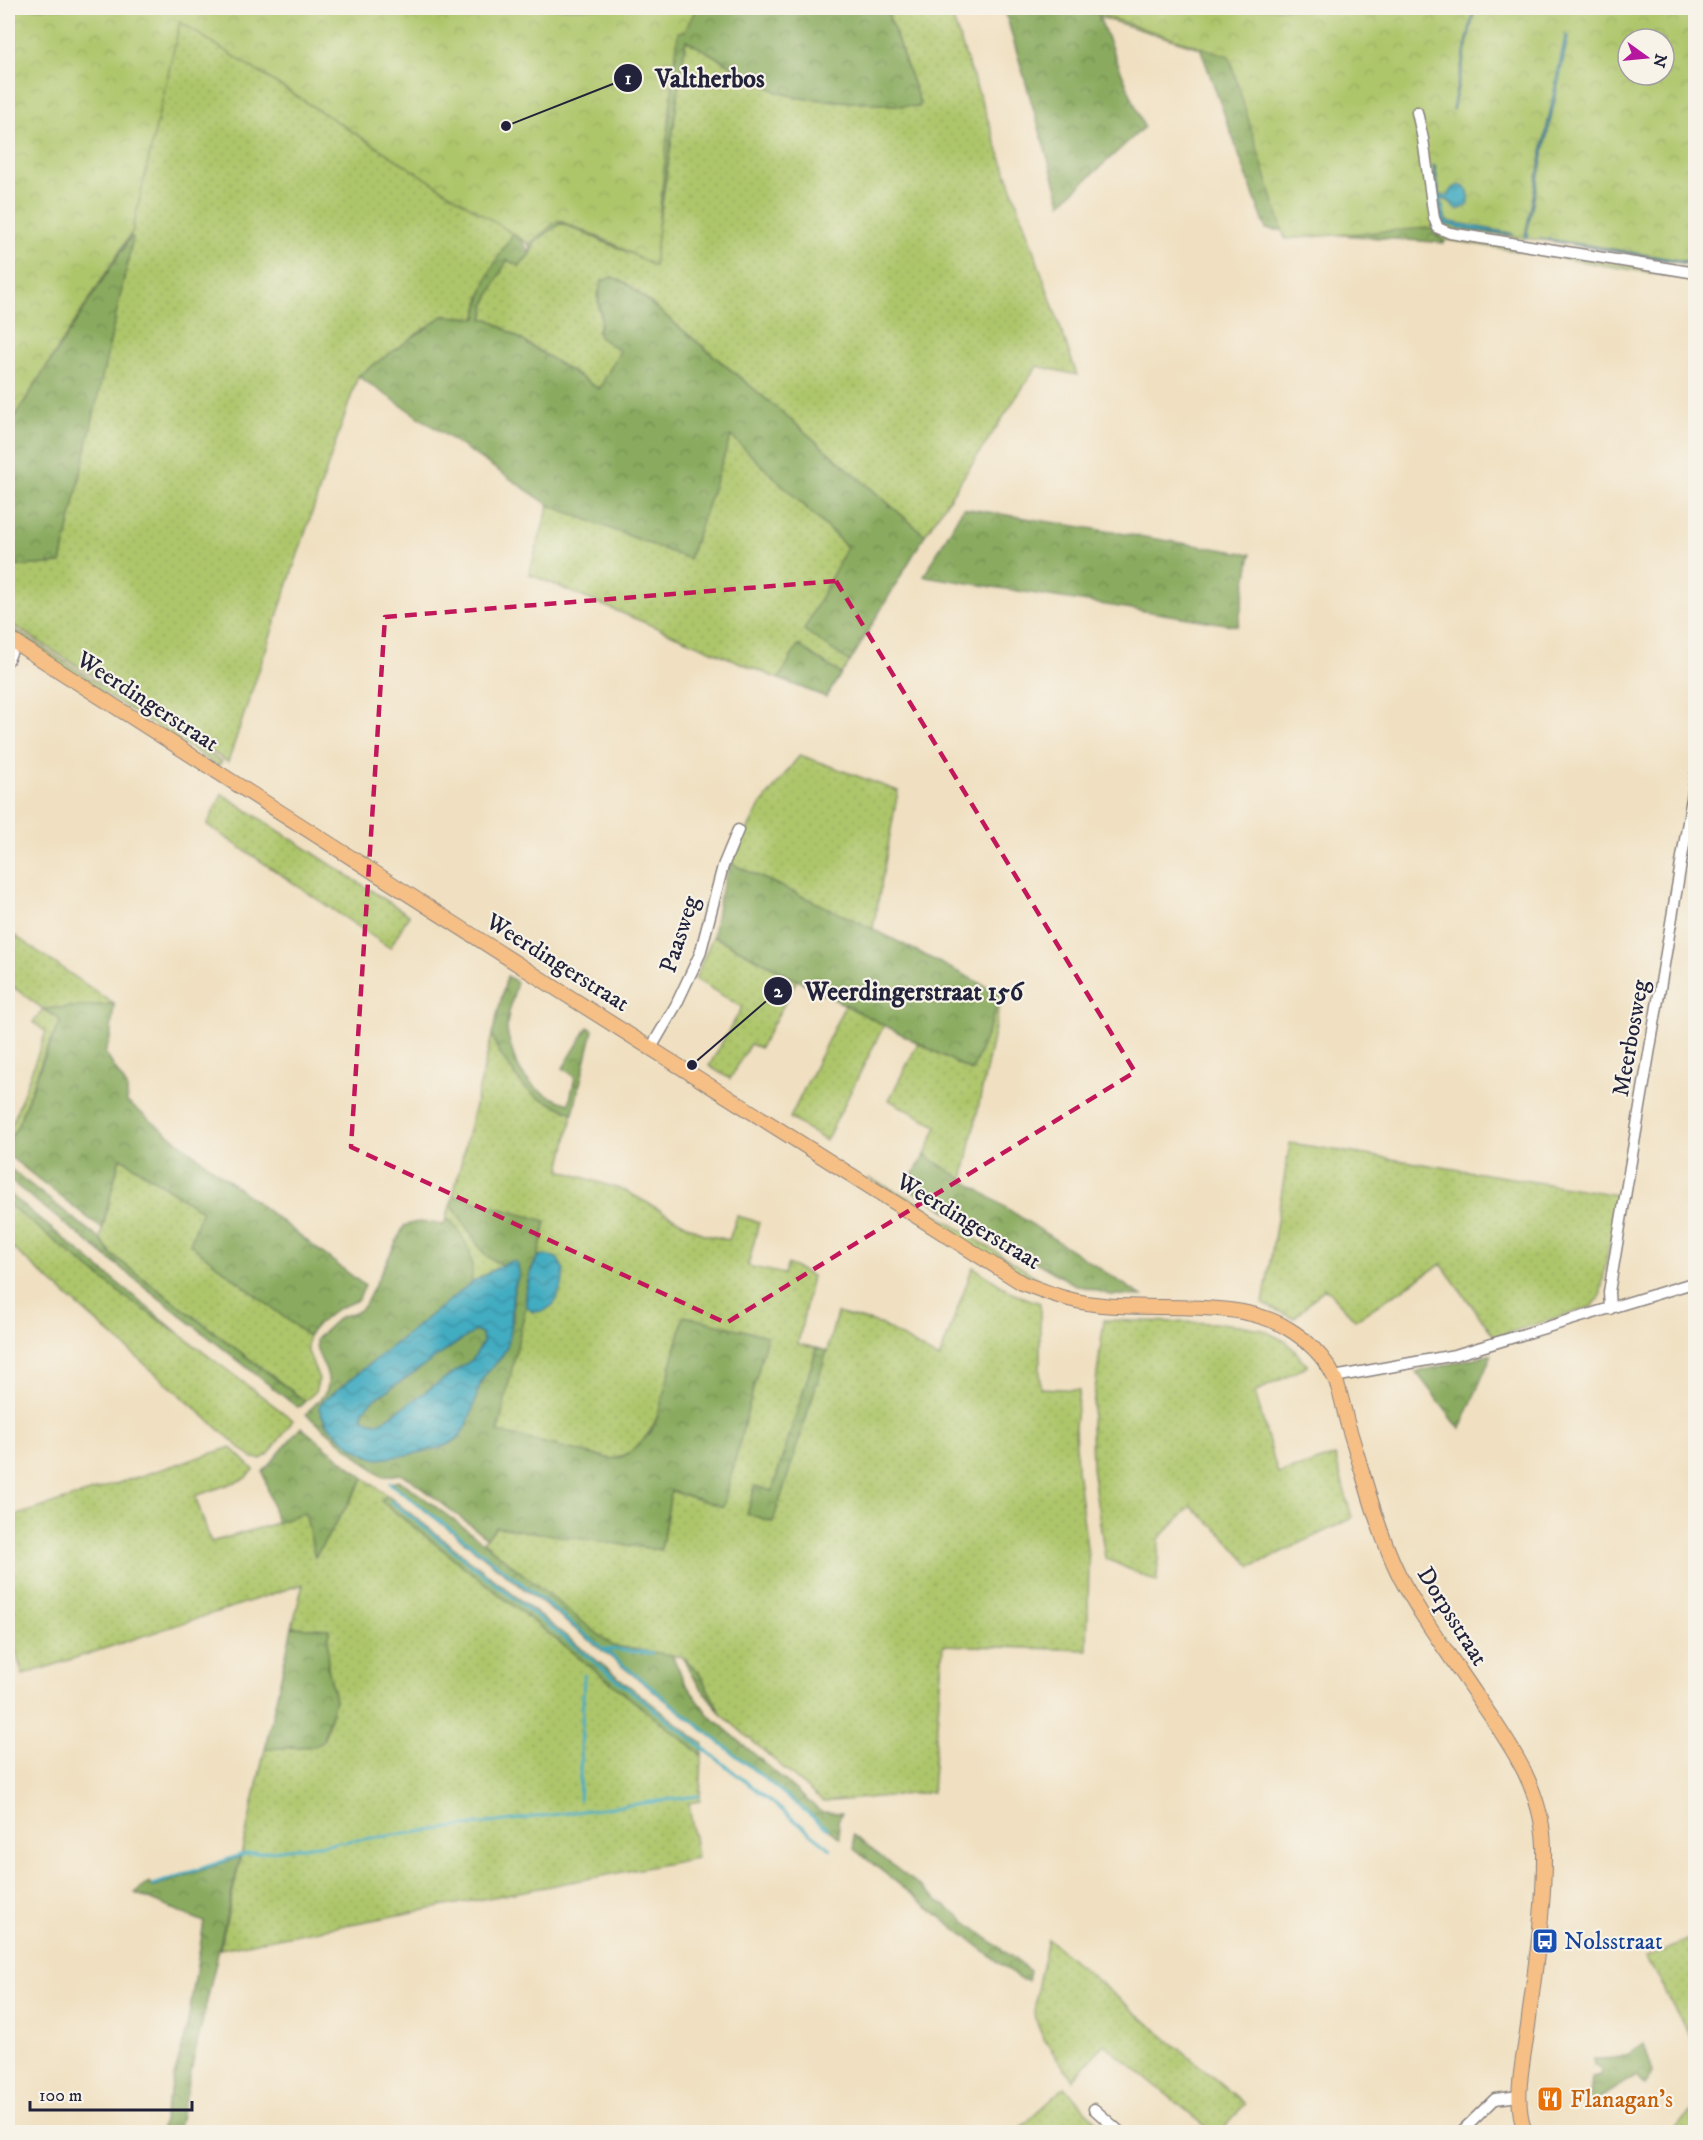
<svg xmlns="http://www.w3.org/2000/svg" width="1703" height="2140" font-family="'IM FELL DW Pica',serif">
<defs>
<pattern id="grass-dots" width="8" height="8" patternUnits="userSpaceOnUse" patternTransform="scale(1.5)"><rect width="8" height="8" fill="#aec66b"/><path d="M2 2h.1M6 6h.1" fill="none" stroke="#95aa5e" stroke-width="1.8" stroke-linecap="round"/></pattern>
<pattern id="forest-crowns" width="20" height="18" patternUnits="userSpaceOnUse" patternTransform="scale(1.5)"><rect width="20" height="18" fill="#8aab5f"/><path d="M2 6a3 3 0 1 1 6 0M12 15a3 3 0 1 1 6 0" fill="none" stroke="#708b50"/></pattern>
<pattern id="park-crowns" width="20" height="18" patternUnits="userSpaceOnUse" patternTransform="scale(1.5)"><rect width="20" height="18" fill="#aec66b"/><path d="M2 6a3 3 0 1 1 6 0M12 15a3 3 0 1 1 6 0" fill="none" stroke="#95aa5e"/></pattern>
<pattern id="water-waves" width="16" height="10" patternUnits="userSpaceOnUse" patternTransform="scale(1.5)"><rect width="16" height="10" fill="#42acc1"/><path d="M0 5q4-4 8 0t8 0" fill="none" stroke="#378c9e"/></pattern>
</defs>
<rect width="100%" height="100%" fill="#f7f3e8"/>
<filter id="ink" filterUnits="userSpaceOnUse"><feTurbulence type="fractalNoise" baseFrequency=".0167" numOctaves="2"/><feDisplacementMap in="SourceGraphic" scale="12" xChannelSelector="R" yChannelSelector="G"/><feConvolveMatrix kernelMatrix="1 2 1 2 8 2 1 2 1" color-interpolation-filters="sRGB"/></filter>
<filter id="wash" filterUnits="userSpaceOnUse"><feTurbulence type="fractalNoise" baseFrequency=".008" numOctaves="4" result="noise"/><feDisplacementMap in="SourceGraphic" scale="24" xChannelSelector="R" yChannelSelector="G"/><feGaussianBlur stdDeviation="1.35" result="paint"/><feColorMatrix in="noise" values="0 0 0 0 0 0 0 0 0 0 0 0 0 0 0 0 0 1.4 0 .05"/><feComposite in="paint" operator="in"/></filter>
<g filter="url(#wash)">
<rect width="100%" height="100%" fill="#f0e0c1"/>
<path fill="url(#grass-dots)" stroke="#687453" stroke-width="1.5" d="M886 8H949L1077 375 1037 366 925 535 784 414 626 283 612 277 597 293 601 320 597 332 621 351 599 389 489 319H483L487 300 507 260 529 255 536 241 561 223 651 262C667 189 674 114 686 40L778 92 799 98 919 107 920 103Z
M1100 11 1198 42 1199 48 1099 17Z
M176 21H184L514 233 480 296 477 318 443 316 358 376 228 762 8 622V567L61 563 130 236 8 427Z
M1434 234 1695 276V280L1461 242 1446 240 1444 243 1443 240Z
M731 435 847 547 805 630 850 662 841 674 798 645 779 679 529 574 549 505 689 558Z
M8 626 222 762 218 766 8 632Z
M800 755 898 791 873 929 730 863 760 806Z
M222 794 409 915 390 948 207 825Z
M8 931 114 1004 44 1009 58 1018 60 1023 45 1052 17 1128 8 1140V1130L12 1124 46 1032 33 1022 43 1009 8 983Z
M713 936 797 980 760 1048 750 1044 730 1079 709 1066 742 1007 695 979Z
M1002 994 963 1180 925 1155 937 1126 889 1100 918 1043 972 1071Z
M845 1005 884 1025 826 1141 790 1118Z
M492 1035C511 1079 528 1095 573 1113L560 1170 626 1191 703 1234 729 1240 737 1216 759 1222 748 1266 784 1274 788 1264 812 1276 798 1344 817 1348 772 1491 773 1521 827 1351 837 1313 880 1324 939 1359 973 1267 1014 1294 1040 1303V1388L1079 1390 1075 1426 1077 1469 1089 1564 1087 1650 943 1645 932 1792 823 1802 722 1715 699 1673 683 1657 613 1647 483 1542 496 1526 661 1550 671 1491 658 1415C649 1436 635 1456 611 1459L497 1432 526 1306 533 1312 545 1255 538 1257 546 1222 453 1196Z
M1290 1143 1618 1195 1600 1297 1591 1307 1495 1337 1441 1264 1355 1320 1325 1288 1294 1318 1263 1304Z
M120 1157 202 1211 190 1244 308 1336 307 1349 319 1379 315 1392 305 1401 111 1254 100 1239Z
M868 1178 912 1199 1049 1285C984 1260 926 1216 868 1178Z
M8 1204 124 1296 181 1335 293 1420 269 1454 261 1459 252 1458 8 1244Z
M451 1204 485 1255 502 1265 471 1283 472 1263 452 1222 446 1218Z
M1104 1320 1214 1323 1240 1325 1263 1330 1287 1342 1308 1366 1255 1392 1278 1474 1335 1456 1352 1518 1251 1567 1221 1533 1191 1506 1159 1539 1157 1582 1105 1558 1092 1468 1091 1422Z
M231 1447 254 1470 244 1479 195 1496 211 1542 277 1523 305 1511 315 1557 364 1478 387 1495 381 1501 702 1755 700 1801 689 1803 697 1858 220 1949 265 1749 314 1746 324 1739 335 1700 328 1667 329 1630 292 1627 303 1584 23 1675 8 1629V1518Z
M1695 1937V2045L1646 1957Z
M1048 1939 1245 2104 1220 2132H1213L1104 2044 1073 2080C1061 2062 1041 2041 1036 2019 1032 2001 1044 1958 1048 1939Z
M1065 2087 1106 2132H1016Z
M1695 2108V2132H1670Z"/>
<path fill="url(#forest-crowns)" stroke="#56664d" stroke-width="1.5" d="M307 8H886L920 103 919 107 799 98 778 92 686 40C674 114 667 189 651 262L561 223 536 241 529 255 519 266 507 260 487 300 483 319H489L599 389 620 351 599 337C597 330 600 328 601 322 603 306 594 302 602 281L612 277 626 283 784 414 925 535 850 662 804 630 847 547 731 436 689 559 549 505 358 376 443 316 477 318C482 281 493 264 513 234L522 241 529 252 531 249 526 240Z
M1004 8H1089L1100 11 1099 17 1144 127 1061 203Z
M1198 42 1411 112 1425 172 1434 233 1443 240 1444 243 1266 229Z
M131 236 133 238 61 563 8 567V427Z
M963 508 1251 554 1238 626 924 576Z
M798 645 841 674 826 697 779 679Z
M730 863 873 929 1002 994 972 1071 713 936 719 899Z
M507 976 517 982C513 997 508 1012 507 1027 507 1037 511 1045 513 1054 522 1083 541 1095 569 1104L575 1077 563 1068 588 1027 593 1030 573 1113 537 1097 523 1086 500 1054 492 1035Z
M114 1004 110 1039 105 1053 127 1087V1102L365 1286 358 1300 335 1310 318 1324 308 1336 190 1244 202 1211 120 1157 102 1229 8 1155C7 1133 13 1139 19 1122 32 1088 44 1055 60 1023L58 1018 43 1009Z
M925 1155 934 1161 1142 1296 1111 1295 1074 1284 905 1187Z
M8 1167 100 1239 111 1254 305 1401 301 1406 297 1407 8 1179Z
M8 1192 18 1201 181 1335 124 1296 8 1204Z
M453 1196 546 1221 538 1257 531 1269 525 1292 526 1306 498 1432 611 1459 619 1458 631 1452 651 1432 658 1415 684 1316 767 1336 723 1507 671 1491 661 1550 496 1527 487 1538 409 1478 399 1474 383 1477 306 1414C312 1406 323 1399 327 1389 333 1370 314 1357 316 1339L340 1317 358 1311 365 1305 404 1226C418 1220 429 1222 444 1225L446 1218C459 1227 471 1249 472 1264 473 1270 472 1277 471 1283L321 1403 325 1423 368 1456 440 1447 450 1444 456 1439 485 1374 502 1357 510 1333 513 1319V1295L519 1272 516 1263 512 1261 502 1265 485 1255 451 1204Z
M475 1331 482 1334 483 1342 473 1359 380 1423 363 1419V1410L372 1401Z
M817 1348 827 1351 773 1522 747 1514 755 1486 772 1491Z
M1492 1354 1460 1429 1416 1372Z
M301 1427 364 1478 315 1557 305 1512 277 1523 263 1472Z
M399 1481 405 1484 483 1542 613 1646 672 1655 685 1683 708 1714 821 1812 842 1813 838 1821 840 1838 390 1483Z
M387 1495 703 1744 702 1755 381 1501Z
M292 1627 329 1629 328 1667 335 1700 322 1743 314 1746 265 1749Z
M683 1657 699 1673 722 1715 692 1676Z
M853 1835 1030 1971 1028 1981 1020 1979 854 1849Z
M240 1857 177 2132H160L187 2028 204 1922 135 1893 149 1882 152 1887Z
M1644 2044 1653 2073 1645 2085 1636 2076 1589 2105 1592 2077 1600 2075 1601 2072 1600 2067 1594 2065V2059C1618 2059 1625 2058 1644 2044Z"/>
<path fill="url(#park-crowns)" stroke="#687453" stroke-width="1.5" fill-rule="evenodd" d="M8 8H696L685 31 678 32 654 266 610 242 558 220 529 244 180 22 132 232 8 427Z
M1079 8H1695V263L1589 245 1426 228 1285 239 1229 56ZM1628 39H1664V75H1628Z"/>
<path fill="url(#water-waves)" stroke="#32677e" stroke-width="1.5" fill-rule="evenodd" d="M1474 8H1475L1453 110 1452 109Z
M1567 34 1568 37 1527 232 1529 235 1527 238 1525 236 1565 37Z
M1433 166H1435L1440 195 1448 196C1463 166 1483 210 1456 209L1450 202 1441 198 1446 221 1510 233 1514 235 1468 230 1444 224 1441 219Z
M1540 238 1695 263V265L1540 239Z
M545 1255 557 1258 564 1270 562 1286 553 1305 544 1311 533 1312 526 1306C525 1288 529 1273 538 1257Z
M512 1261 517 1263C522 1274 514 1283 513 1294 510 1315 515 1339 501 1357 495 1367 485 1371 481 1382 473 1402 471 1432 451 1443 437 1451 394 1457 378 1459 358 1454 324 1428 319 1408L321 1403 471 1283 502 1265ZM475 1331 482 1334 483 1342 473 1359 380 1423 363 1419V1410L372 1401Z"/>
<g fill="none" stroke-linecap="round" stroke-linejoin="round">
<path stroke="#42acc1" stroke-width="3" d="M390 1483 503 1569 828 1829
M391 1501 831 1849
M606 1649 652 1653
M579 1800 584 1675
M153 1885 241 1855 698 1796"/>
</g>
</g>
<g filter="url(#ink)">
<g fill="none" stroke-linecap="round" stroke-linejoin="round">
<g stroke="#89817e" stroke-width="13">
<path id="minor" d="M1417 112 1423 139 1434 218 1438 228 1450 233 1696 273
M8 660 15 643
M651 1048 676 1005 700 954 723 866 738 830
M1610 1309 1609 1292 1696 774
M1334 1377 1455 1355 1696 1282
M1094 2109 1120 2132
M1461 2132 1495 2099 1519 2096"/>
</g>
<g stroke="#89817e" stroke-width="16">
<path id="major" d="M8 638 530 972 1022 1283C1046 1292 1069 1301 1094 1304 1151 1312 1237 1297 1287 1328 1306 1339 1325 1357 1334 1377 1341 1391 1343 1407 1347 1422 1363 1471 1376 1528 1399 1575 1421 1617 1450 1656 1477 1696 1509 1743 1542 1787 1544 1846 1545 1904 1536 1961 1529 2018 1525 2055 1512 2097 1525 2132"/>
</g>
<use href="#minor" stroke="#fff" stroke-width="10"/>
<use href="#major" stroke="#f5bf86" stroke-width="14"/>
</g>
</g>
<path fill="none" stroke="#c2185b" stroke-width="4.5" stroke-dasharray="12 8" stroke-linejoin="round" d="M836 581 1135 1072 726 1323 351 1147 385 617Z"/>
<defs>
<g id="bus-square" transform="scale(1.35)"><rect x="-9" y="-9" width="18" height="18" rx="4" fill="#1a4fb4" stroke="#f7f3e8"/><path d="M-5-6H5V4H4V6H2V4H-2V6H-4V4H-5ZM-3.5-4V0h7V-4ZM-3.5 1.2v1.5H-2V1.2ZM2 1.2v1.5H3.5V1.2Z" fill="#fff"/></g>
<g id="restaurant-square" transform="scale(1.35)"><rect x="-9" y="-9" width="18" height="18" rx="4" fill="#e8710a" stroke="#f7f3e8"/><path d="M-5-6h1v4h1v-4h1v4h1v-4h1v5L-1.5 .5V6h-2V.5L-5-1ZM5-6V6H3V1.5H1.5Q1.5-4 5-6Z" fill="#fff"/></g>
</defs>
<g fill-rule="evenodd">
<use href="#bus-square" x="1545" y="1941"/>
<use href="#restaurant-square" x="1550" y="2099"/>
</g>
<g text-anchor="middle" stroke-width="4.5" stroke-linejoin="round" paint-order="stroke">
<g font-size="24" fill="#22223b" stroke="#f7f3e8">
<text transform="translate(148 701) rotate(33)" y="8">Weerdingerstraat</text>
<text transform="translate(679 934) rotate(-72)" y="8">Paasweg</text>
<text transform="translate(558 962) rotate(32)" y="8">Weerdingerstraat</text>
<text transform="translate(1630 1038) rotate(-80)" y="8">Meerbosweg</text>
<text transform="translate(969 1221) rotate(31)" y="8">Weerdingerstraat</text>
<text transform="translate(1453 1616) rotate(58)" y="8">Dorpsstraat</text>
</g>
<g font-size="24" fill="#164399" stroke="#f7f3e8" text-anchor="start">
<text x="1564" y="1949">Nolsstraat</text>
</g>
<g font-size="24" fill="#c56008" stroke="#f7f3e8" text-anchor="start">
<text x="1570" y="2107">Flanagan's</text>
</g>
</g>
<path fill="none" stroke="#22223b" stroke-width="2" d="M506 126L628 78M692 1065L778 991"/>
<g fill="#22223b" stroke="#f7f3e8" stroke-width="2">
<circle cx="506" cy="126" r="6"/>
<circle cx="692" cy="1065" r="6"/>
<circle cx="628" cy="78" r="15"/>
<circle cx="778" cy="991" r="15"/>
</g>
<g font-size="18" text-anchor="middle" font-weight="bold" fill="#fff">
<text x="628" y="84">1</text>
<text x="778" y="997">2</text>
</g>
<g font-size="26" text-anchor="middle" font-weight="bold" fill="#22223b" stroke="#f7f3e8" stroke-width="4.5" stroke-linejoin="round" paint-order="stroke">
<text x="710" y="87">Valtherbos</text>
<text x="914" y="1000">Weerdingerstraat 156</text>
</g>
<rect width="1703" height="2140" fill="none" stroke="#f7f3e8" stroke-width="30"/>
<g transform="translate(1646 57) rotate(105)"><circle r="28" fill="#f7f3e8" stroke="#a29fa3" stroke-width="1.5"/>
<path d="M0-4.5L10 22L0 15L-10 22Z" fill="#b5179e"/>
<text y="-9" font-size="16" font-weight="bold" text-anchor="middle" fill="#22223b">N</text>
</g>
<path d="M30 2101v9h162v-9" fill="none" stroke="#22223b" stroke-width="3"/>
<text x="39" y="2101" font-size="18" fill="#22223b" stroke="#f7f3e8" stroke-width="4.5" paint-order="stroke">100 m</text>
</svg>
